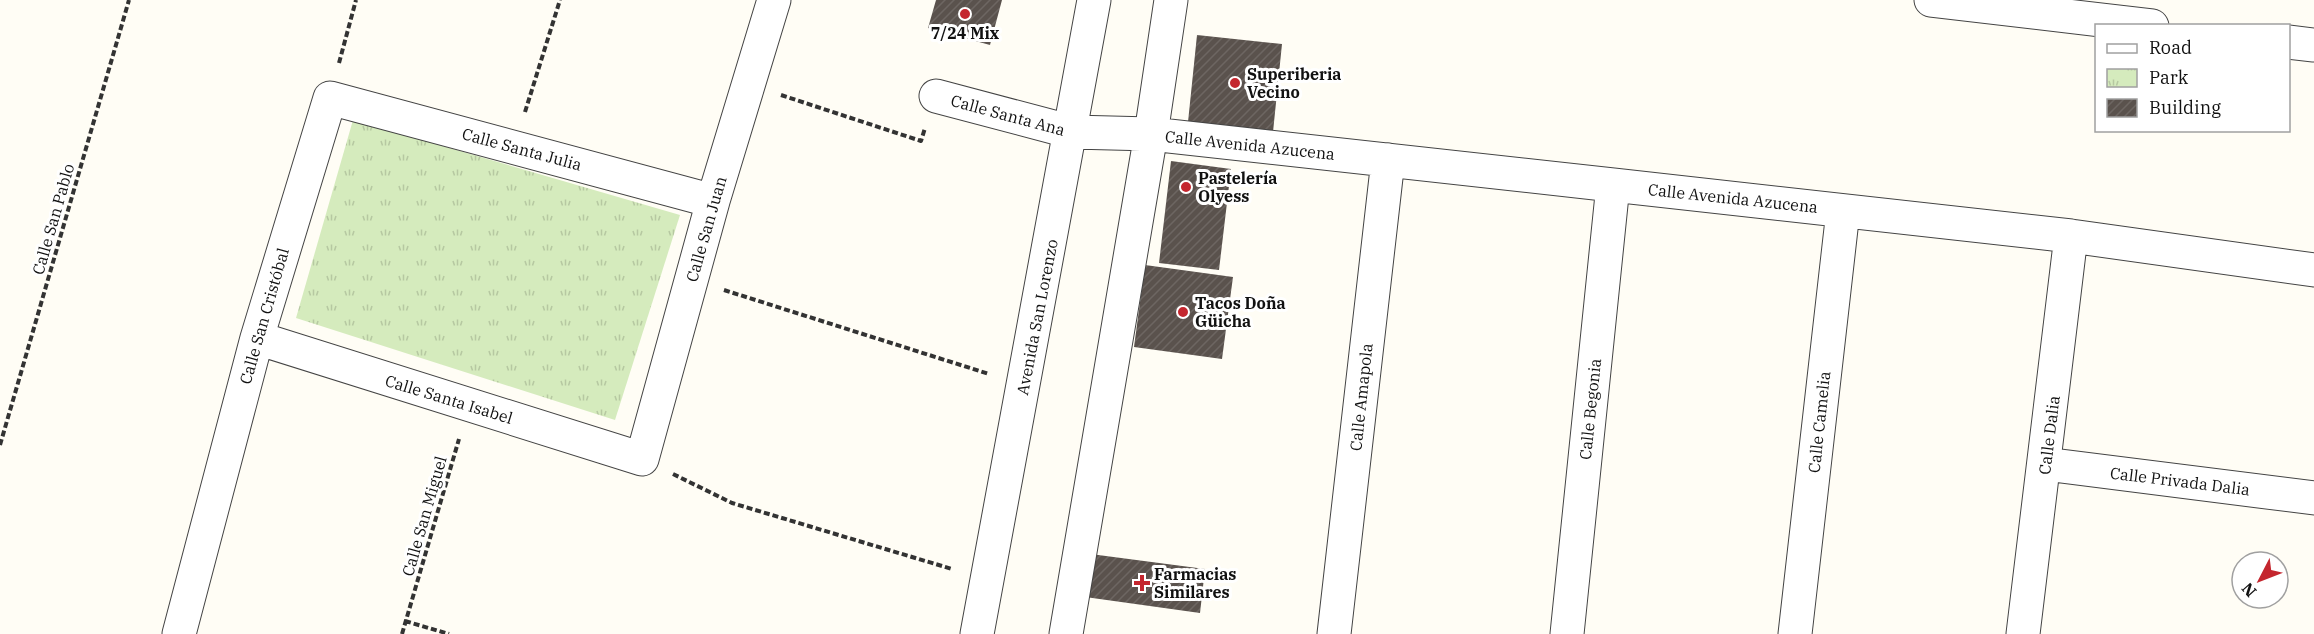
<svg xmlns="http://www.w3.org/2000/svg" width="2314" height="634" font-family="'IBM Plex Serif',serif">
<defs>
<pattern id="park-tufts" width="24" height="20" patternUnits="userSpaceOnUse" patternTransform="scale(1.5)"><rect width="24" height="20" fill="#d5ebbd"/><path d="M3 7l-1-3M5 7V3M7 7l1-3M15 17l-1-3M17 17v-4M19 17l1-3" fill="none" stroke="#b6c8a1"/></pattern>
<pattern id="building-hatch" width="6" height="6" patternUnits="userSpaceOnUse" patternTransform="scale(1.5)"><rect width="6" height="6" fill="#5a524d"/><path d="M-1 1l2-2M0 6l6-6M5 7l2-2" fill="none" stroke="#6d6662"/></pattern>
</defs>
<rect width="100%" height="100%" fill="#fffdf5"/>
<path fill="url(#park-tufts)" d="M353 120 680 215 615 420 296 318Z"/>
<path fill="url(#building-hatch)" d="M936 0H1002L990 45 928 28Z
M1197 35 1282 44 1273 132 1188 122Z
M1171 161 1231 169 1219 270 1159 263Z
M1145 265 1233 277 1222 359 1134 347Z
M1083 553 1205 569 1200 613 1078 596Z"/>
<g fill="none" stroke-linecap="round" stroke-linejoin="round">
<g stroke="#444" stroke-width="35">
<path id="minor" d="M1931 0 2152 26
M2288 42 2314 45
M936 96 1072 132 1151 134 1613 185 2071 236 2314 270
M257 338 642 459 713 201 774 0
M2045 464 2314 498
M179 634 257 338 330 98 713 201
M977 634 1094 0
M1066 634 1151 134 1171 0
M1334 634 1388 160
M1567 634 1613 185
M1795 634 1843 211
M2023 634 2071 236"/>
</g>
<path stroke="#333" stroke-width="4" stroke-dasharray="6 3" stroke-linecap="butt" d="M339 63 356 0
M781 95 921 141 925 128
M525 112 560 0
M724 290 989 374
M0 445 129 0
M673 474 732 503 952 569
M405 621 449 634
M402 634 459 439"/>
<use href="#minor" stroke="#fff" stroke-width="33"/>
</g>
<g fill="#c4262e" stroke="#fff" stroke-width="2">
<circle cx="965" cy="14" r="6"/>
<circle cx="1235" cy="83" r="6"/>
<circle cx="1186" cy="187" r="6"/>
<circle cx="1183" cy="312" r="6"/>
<path d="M1139 574h6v6h6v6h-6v6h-6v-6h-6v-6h6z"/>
</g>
<g text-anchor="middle" stroke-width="6" stroke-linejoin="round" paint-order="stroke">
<g font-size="16" font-weight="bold" fill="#111" stroke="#fff" text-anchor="start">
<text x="965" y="39" text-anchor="middle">7/24 Mix</text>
<text x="1247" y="80">Superiberia<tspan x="1247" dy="18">Vecino</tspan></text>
<text x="1198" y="184">Pastelería<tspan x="1198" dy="18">Olyess</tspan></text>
<text x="1195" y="309">Tacos Doña<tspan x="1195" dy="18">Güicha</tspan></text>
<text x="1154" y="580">Farmacias<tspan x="1154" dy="18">Similares</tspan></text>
</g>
<g font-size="16" fill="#111" stroke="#fff">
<text transform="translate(1008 115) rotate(15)" y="6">Calle Santa Ana</text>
<text transform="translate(1250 145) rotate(6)" y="6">Calle Avenida Azucena</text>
<text transform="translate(522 149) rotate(15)" y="6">Calle Santa Julia</text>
<text transform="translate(1733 198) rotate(6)" y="6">Calle Avenida Azucena</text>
<text transform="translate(53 219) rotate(-74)" y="6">Calle San Pablo</text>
<text transform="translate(706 229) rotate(-74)" y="6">Calle San Juan</text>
<text transform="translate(264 316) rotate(-74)" y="6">Calle San Cristóbal</text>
<text transform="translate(1037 317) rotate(-79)" y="6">Avenida San Lorenzo</text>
<text transform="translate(1361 397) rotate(-84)" y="6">Calle Amapola</text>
<text transform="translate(449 399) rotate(17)" y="6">Calle Santa Isabel</text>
<text transform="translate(1590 409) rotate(-84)" y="6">Calle Begonia</text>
<text transform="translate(1819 422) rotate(-84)" y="6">Calle Camelia</text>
<text transform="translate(2049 435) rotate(-83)" y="6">Calle Dalia</text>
<text transform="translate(2180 481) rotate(7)" y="6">Calle Privada Dalia</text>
<text transform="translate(424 516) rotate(-74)" y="6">Calle San Miguel</text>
</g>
</g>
<rect x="2095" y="24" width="195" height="108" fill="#ffffff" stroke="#a0a0a0" stroke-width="1.5"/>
<rect x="2107" y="44" width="30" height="9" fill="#ffffff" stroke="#a0a0a0" stroke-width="1.5"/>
<text x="2149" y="54" font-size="18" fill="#111111">Road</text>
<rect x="2107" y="69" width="30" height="18" fill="url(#park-tufts)" stroke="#a0a0a0" stroke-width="1.5"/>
<text x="2149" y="84" font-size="18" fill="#111111">Park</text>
<rect x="2107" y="99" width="30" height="18" fill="url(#building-hatch)" stroke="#a0a0a0" stroke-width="1.5"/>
<text x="2149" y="114" font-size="18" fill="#111111">Building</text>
<g transform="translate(2260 580) rotate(228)"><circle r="28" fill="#ffffff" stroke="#a0a0a0" stroke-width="1.5"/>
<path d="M0-4.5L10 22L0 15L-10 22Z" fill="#c4262e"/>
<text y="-9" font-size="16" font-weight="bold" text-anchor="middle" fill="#111111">N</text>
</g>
</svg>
